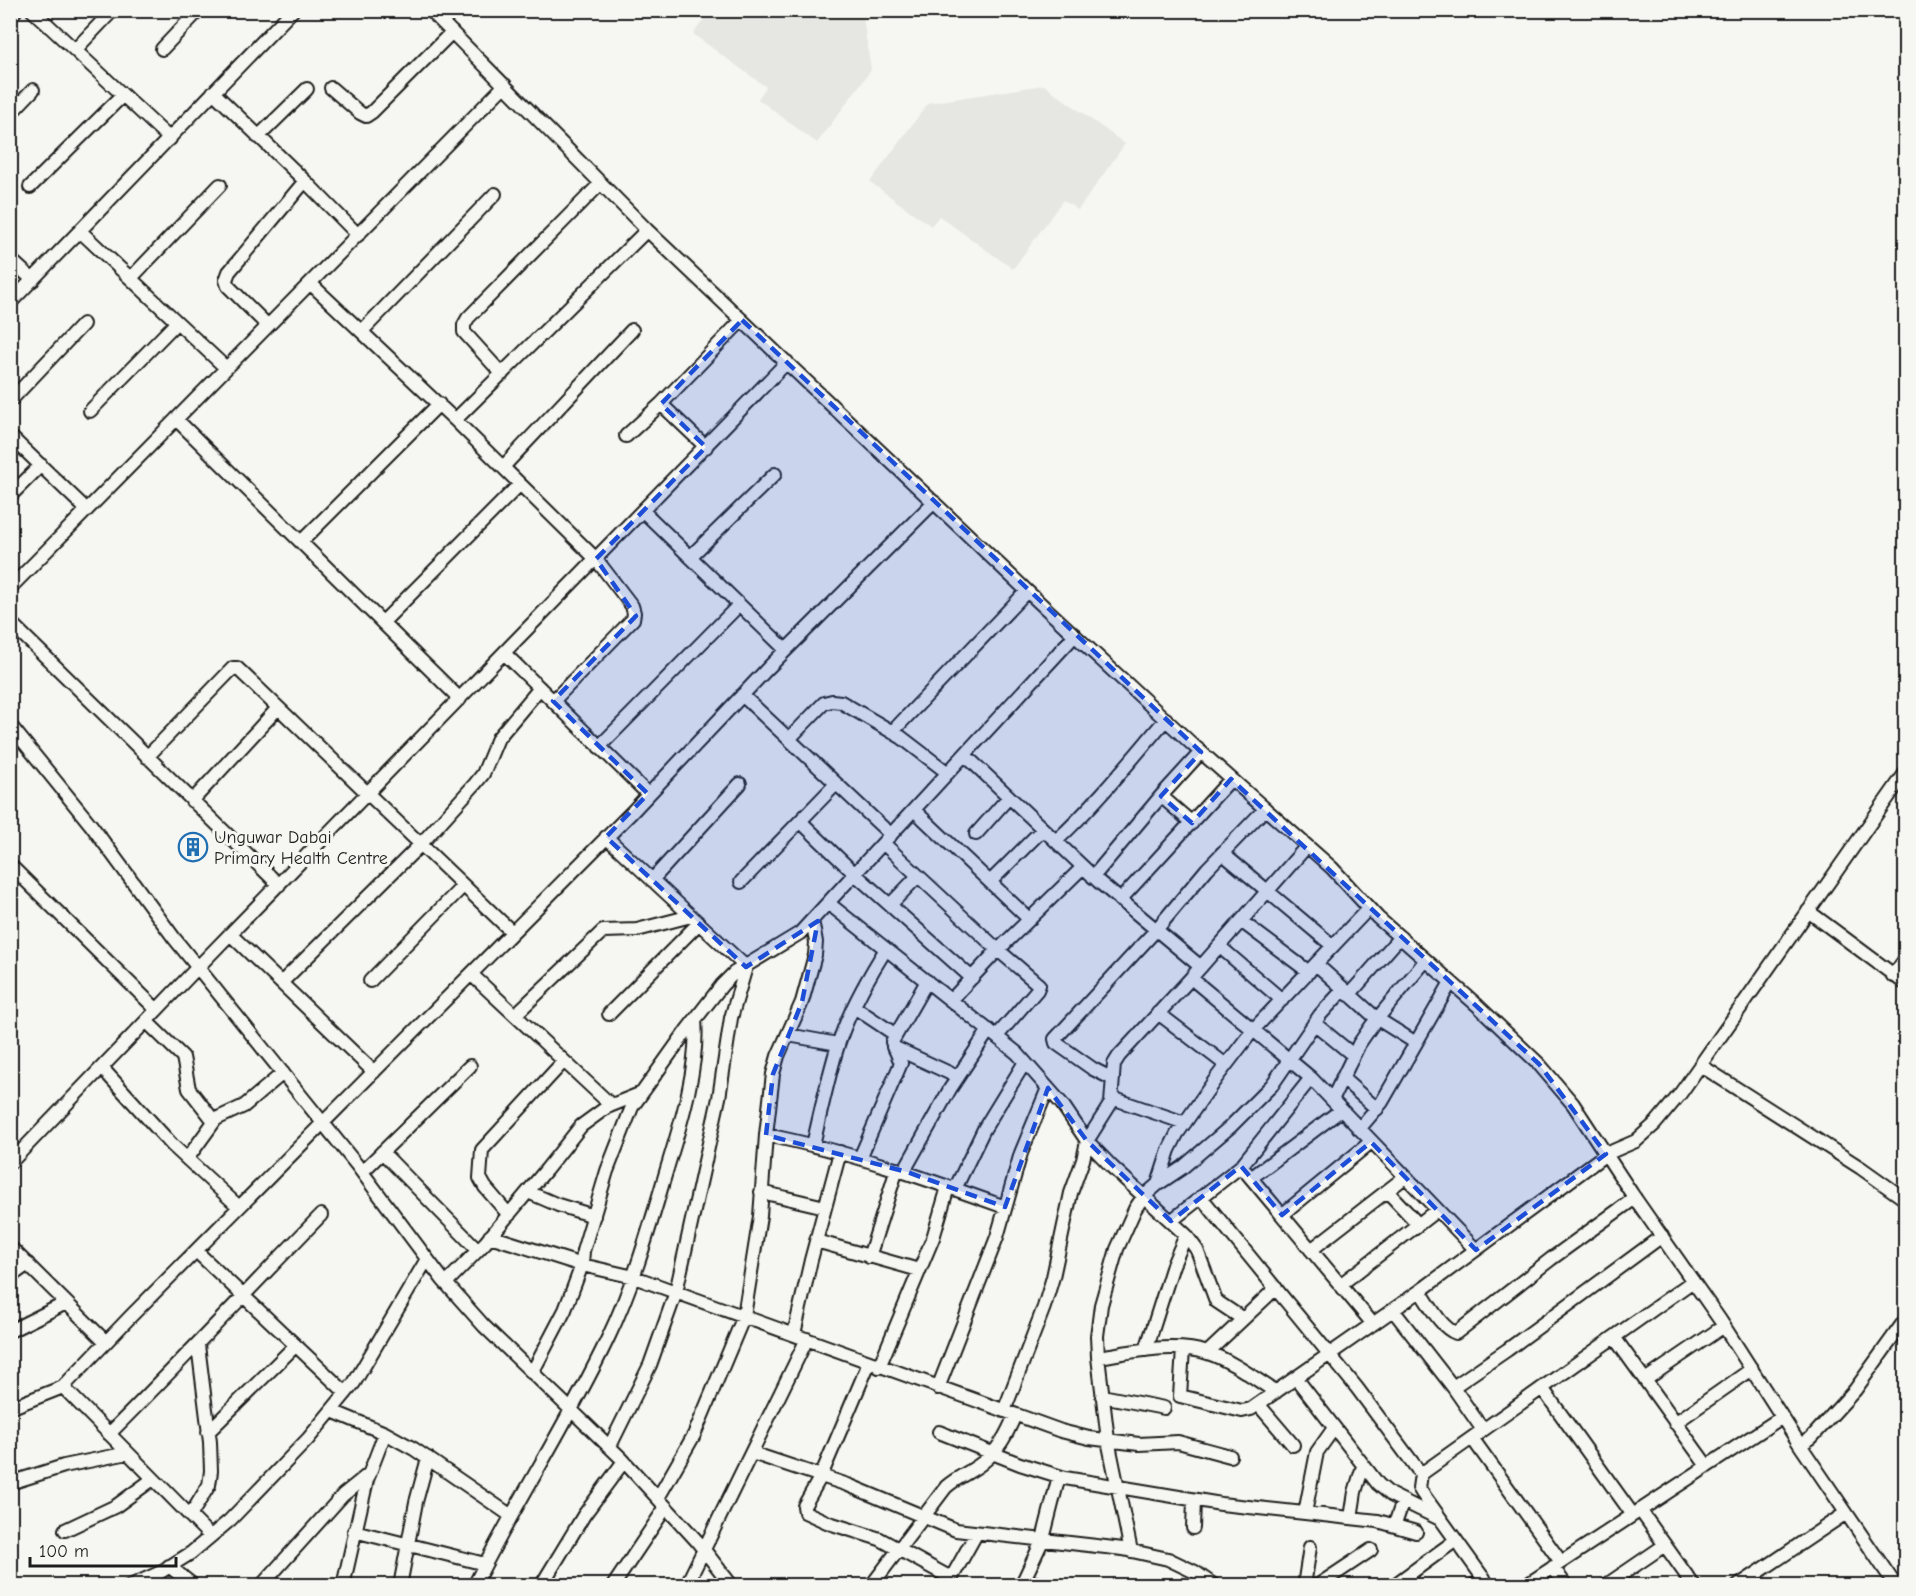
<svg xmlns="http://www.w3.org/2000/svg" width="1916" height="1596" font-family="'Comic Neue',sans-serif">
<rect width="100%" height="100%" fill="#f6f6f2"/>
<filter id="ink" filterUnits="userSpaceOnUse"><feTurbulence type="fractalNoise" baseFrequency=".0167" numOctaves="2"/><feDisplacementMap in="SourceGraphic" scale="12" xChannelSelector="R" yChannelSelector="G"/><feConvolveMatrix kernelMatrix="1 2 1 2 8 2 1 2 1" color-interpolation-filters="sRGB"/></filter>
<g filter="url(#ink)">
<path fill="#e6e6e2" d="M711 10 862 11 871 70 817 143 758 99 766 87 693 34Z
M1044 85 1125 144 1078 210 1063 200 1013 269 939 216 931 226 870 182 928 103Z"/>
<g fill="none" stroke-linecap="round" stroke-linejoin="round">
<g stroke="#1c1c1c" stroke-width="16">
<path id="minor" d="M32 10 170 139
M430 10 647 230 1027 591 1193 745 1332 868 1378 918 1477 1005 1539 1064 1573 1104 1632 1194 1720 1320 1800 1445 1896 1586
M10 16 16 10
M162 49 199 10
M75 50 113 10
M331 88 360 113 366 116 372 112 452 32
M213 92 305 181 358 235
M10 114 33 90
M258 137 307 89
M30 187 123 95
M80 231 226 368
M10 259 33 280
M131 278 220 185
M310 283 455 420 596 559 632 606 634 613 633 619 553 701
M10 303 293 10
M268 326 228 286 226 280 229 272 305 181
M362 331 495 194
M502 374 464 332V325L468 318 601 183
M10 401 83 324
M661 404 706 447
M90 411 177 322
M176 419 460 699
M455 420 647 230
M10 436 87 510
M626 436 661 404 742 320
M503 467 632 330
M10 496 41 465
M643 511 786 650
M301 542 439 404
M690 557 775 474
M10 588 505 85
M10 622 279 885
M383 622 520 484
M504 653 648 794
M742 695 891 835
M10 725 91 825 174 938 356 1164 443 1280 484 1326 621 1458 697 1541 732 1586
M892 732 1027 591
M789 739 824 703 832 701 841 702 901 737 948 773
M599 747 739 605
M965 755 1099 882 1201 967
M147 757 233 668H237L512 932
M1161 796 1192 823
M192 801 278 708
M914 810 1029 919
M800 821 855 874 972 978
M976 834 1009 797
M606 837 746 967 731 1018 719 1098 676 1292 650 1365 610 1446
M1056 841C1096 804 1130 761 1166 719
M883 843 998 950 1039 985 1037 990 997 1036
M1222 853 1333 946
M10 865 157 1010
M1093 877 1161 796 1201 752
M652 880 740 784
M741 882 836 784
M990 882 1043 829
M1120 900 1231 779
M828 903 1017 1053 1062 1104 1087 1141 1112 1167 1186 1235 1197 1250 1216 1301 1243 1319
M890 905 918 876
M1808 911 1906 984
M1241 921 1309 972
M230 934 374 1072
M1219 946 1282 1000
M1316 964 1376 1018 1416 1043
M471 974 611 1105
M1893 976 1906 958
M1191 978 1311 1078 1476 1250
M370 981 463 886
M281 983 420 845 475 784 483 774 498 738 540 688
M1349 995 1400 937
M951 1000 993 955 1083 867
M854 1007 896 1035
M1158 1013 1226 1065
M609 1014 699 923
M515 1015 603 931 637 930 691 916
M146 1021 183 1057 189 1089 214 1121
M1314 1023 1353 1055
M788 1035 838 1044
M893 1047 958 1077
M1700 1065 1861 1168 1906 1200
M102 1068 172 1145 239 1207
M1342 1078 1377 1109
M1113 1079 1093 1069 1056 1043 1055 1039 1156 930 1207 869 1265 809
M1112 1098 1185 1123
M1332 1100 1359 1044 1372 1025 1426 960
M1359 1129 1382 1102 1451 982
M766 1135C848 1151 927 1179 1005 1207
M813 1145C821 1111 828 1077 838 1045 849 1011 867 979 886 949
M382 1152 478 1250
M860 1158 901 1063 892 1042 927 981
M187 1159 216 1119 244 1106 283 1073
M10 1163 198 967 787 362
M1241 1166 1373 1324
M904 1171 950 1089 989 1030
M362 1172 470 1066
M1251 1178 1341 1110
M1158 1184 1182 1168 1230 1127 1272 1085 1320 1015 1343 990
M955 1189 984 1129 1025 1062
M1387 1191 1418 1224
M528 1192 558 1205 594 1216
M761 1192 825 1207
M1201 1197 1357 1388 1421 1474
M509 1215 485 1187 480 1178 482 1150 564 1061
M1282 1215 1371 1142
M1171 1221 1241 1166 1311 1078
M490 1236 582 1265 634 1277 1061 1431 1089 1438 1139 1444 1178 1442 1230 1456
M816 1241 919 1270
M10 1247 106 1342
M1311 1250 1405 1177
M196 1251 346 1393
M869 1257 897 1169
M10 1277 28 1264
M446 1283 485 1243 546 1170 581 1126 607 1107 642 1093
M1340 1285 1437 1210
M1420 1291C1429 1304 1441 1328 1456 1333L1551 1259 1635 1198
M1393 1310 1453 1387 1483 1430
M10 1331 66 1303
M794 1334 811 1260 840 1152
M1614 1337 1707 1466
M1183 1349 1180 1396 1242 1411 1251 1409 1420 1291 1606 1154 1636 1141 1655 1124 1680 1094 1906 772
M1146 1350 1173 1265 1186 1235
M1207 1353 1276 1288
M1098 1357C1132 1352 1173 1342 1208 1353 1232 1361 1254 1378 1276 1392
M869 1363 821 1476 804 1506 805 1512 829 1523 880 1539 951 1578
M879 1367 933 1238 948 1187
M532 1373 565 1310 582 1265 583 1251 607 1171 632 1107 687 1030 722 985 734 973 800 933 1075 635
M1296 1378 1378 1484 1391 1495 1438 1518
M1645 1380 1724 1326
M63 1387 210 1536
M1453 1387 1507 1350 1662 1236
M938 1388 997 1237 1021 1153 1048 1088
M1542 1388 1633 1515
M1102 1396 1164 1408
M1258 1404 1293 1445
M10 1408 63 1387 131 1316 632 812 768 668 934 502
M332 1411 385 1433 414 1449 510 1515
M1004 1411 1044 1307 1053 1277 1071 1193 1083 1160 1087 1141 1111 1103 1114 1064 1119 1056 1191 978 1307 846
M1675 1423 1752 1369
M208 1432 295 1346
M939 1432 1020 1464 1065 1478 1221 1504 1378 1521 1416 1532
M109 1434C181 1362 250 1288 321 1215
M1472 1438 1561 1562
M1800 1445 1811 1438 1855 1390 1906 1319
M752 1453 848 1485 956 1530 1123 1549 1168 1559 1195 1572 1215 1586
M10 1483 64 1466 128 1453
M658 1498 694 1435 744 1316 760 1216 766 1135 773 1074 778 1056 802 1002 815 955 816 942 812 920
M1640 1510 1694 1586
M1305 1513 1317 1452 1334 1428
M190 1516 209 1485 211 1471 210 1442 198 1345
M1351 1518 1355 1492 1363 1466
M1395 1524 1403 1501
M1193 1528 1194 1500
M65 1530 116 1506 153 1479
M354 1531 485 1564
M1131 1551 1108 1440 1098 1357 1097 1336 1101 1305 1117 1249 1135 1209 1143 1197 1158 1184 1169 1150 1177 1134 1217 1077 1253 1030 1369 908
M169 1566 194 1586
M1553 1567 1566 1586
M1024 1579 1044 1586
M130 1586 159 1573 191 1553 230 1520 308 1439 354 1383 427 1259
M261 1586 343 1495 369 1474
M343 1586 367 1480 385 1433
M400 1586 416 1502 428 1458
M474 1586C516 1502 568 1423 608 1338 635 1282 651 1222 669 1162 682 1120 699 1063 695 1020
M541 1586 584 1515 624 1461
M613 1586 666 1507
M686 1586 807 1339
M871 1586 946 1487C957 1477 971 1472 982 1463 999 1450 1007 1434 1015 1415
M947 1586 976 1534
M1021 1586 1043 1539 1059 1476
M1304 1586 1310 1547
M1317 1586 1371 1550
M1393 1586 1456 1540
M1473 1586 1484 1578
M1489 1586 1422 1493 1419 1488 1421 1474 1693 1281
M1525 1586 1782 1417
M1605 1586 1665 1545
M1738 1586 1846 1513"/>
</g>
<use href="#minor" stroke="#f6f6f2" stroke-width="12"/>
</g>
</g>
<path fill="#1d4ed8" fill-opacity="0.2" stroke="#1d4ed8" stroke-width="4.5" stroke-dasharray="12 8" stroke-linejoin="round" d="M742 320 1201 752 1161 796 1192 823 1231 779 1539 1064 1606 1154 1476 1250 1371 1142 1282 1215 1241 1166 1171 1221 1087 1141 1048 1088 1005 1207 907 1172 766 1135 773 1074 802 1002 818 921 746 967 606 837 648 794 553 701 636 616 596 559 706 447 661 404Z"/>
<defs>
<g id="building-ring" transform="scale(1.5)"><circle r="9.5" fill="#f6f6f2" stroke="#1f6fb2" stroke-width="1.5"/><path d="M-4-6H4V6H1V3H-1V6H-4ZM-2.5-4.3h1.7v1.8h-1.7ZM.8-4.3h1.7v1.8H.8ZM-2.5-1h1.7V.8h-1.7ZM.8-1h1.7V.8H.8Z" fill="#1f6fb2"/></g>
</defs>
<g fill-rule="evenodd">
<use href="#building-ring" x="193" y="847"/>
</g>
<g text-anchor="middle" stroke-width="6" stroke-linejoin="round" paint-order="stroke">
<g font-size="18" fill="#1c1c1c" stroke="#f6f6f2" text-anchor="start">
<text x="214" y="843">Unguwar Dabai<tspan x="214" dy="21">Primary Health Centre</tspan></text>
</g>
</g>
<rect width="1916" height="1596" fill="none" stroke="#f6f6f2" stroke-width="36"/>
<rect x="18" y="18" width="1880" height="1560" fill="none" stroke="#1c1c1c" stroke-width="2" filter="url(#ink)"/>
<path d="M30 1557v9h146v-9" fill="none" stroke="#1c1c1c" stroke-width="3"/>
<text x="39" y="1557" font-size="18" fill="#1c1c1c" stroke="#f6f6f2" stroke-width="4.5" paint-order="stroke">100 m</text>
</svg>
